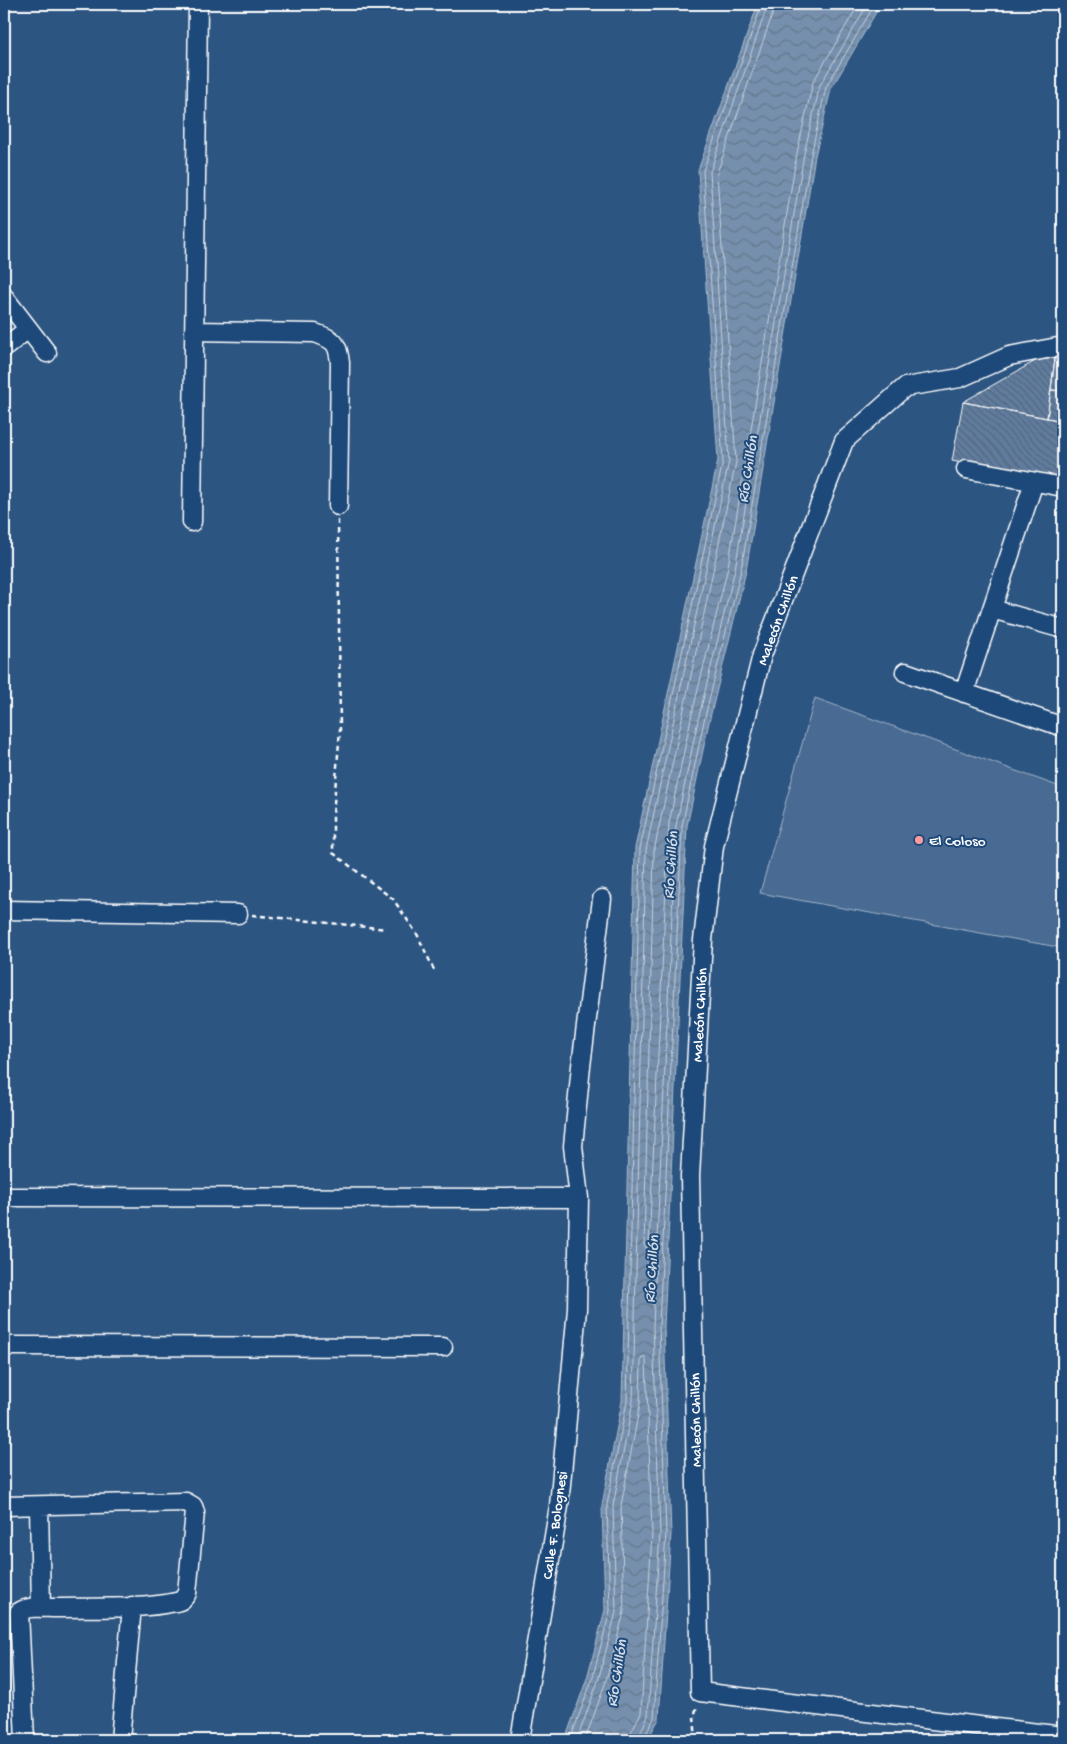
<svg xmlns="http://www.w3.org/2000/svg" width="1067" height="1744" font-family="'Gochi Hand',sans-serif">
<defs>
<pattern id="water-waves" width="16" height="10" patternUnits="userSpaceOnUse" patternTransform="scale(1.25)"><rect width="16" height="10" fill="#748fad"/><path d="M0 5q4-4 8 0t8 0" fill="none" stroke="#66788b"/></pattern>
<pattern id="building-back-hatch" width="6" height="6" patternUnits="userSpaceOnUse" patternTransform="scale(1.25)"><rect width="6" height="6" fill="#5e7c9f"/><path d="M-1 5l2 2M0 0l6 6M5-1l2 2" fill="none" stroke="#56667a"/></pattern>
</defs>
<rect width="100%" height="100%" fill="#2c5582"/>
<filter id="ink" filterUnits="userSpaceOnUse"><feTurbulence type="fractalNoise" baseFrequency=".02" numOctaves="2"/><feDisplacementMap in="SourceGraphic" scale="10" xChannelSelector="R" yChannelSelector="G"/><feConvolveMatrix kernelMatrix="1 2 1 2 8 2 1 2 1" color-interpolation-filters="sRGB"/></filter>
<g filter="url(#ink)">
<path fill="#486b92" stroke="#a4b5c8" d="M815 698 1063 788V948L760 893Z"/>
<path fill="url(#water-waves)" stroke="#acbcce" d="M758 4H881L831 89 815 156 746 571 709 722 687 826 664 1327 671 1534 659 1719 647 1740H565L587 1678 605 1610 602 1505 622 1401 635 848 718 460 698 170Z"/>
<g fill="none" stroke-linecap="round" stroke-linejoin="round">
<path stroke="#c7d2de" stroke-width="1" d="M776 4 717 173 736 462 654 851 644 1245 646 1248 649 1245 669 823 691 718 728 567 797 153 813 82 859 4
M570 1740 592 1680 610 1611 607 1505 627 1401 640 849 723 461 703 171 762 4
M577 1740 598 1681 616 1612 613 1506 633 1401 646 850 729 461 710 172 768 4
M585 1740 605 1684 624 1612 621 1506 640 1404 641 1359 644 1356 646 1359 652 1534 641 1713 631 1732 629 1740
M637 1740 648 1716 660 1534 653 1326 676 826 698 720 735 569 804 154 820 85 868 4
M643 1740 654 1718 666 1534 659 1327 682 826 704 721 741 570 811 155 826 87 875 4"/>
</g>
<path fill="url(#building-back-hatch)" stroke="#fff" d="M1063 357V391L1051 390 1055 358Z
M1055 358 1047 418 963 402 1037 360Z
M1051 390 1063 391V421L1047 418Z
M963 402 1063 421V481L952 461Z"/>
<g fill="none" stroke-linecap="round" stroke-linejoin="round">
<g stroke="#fff" stroke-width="21">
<path id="minor" d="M4 297 47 353
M194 331 315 333C334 340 338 342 340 363L338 506
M1063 346 1009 356 960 378 905 387 844 441 762 655 714 846 703 940 690 1176 700 1692 1063 1736
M4 348 28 329
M966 469 1063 487
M192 522 198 4
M992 609 1063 629
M905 672 1063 727
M964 693 1034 482
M4 910 238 914
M4 1197 579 1198
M4 1346 443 1347
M4 1506 186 1502 193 1506 195 1512 187 1593C184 1598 182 1601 176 1602 139 1610 94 1607 56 1608 45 1608 28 1605 19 1612L25 1740
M39 1506 41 1608
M120 1740 132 1606
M520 1740 559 1506 577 1309 579 1198 573 1146 581 1066 602 899"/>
</g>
<path stroke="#fff" stroke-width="2.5" stroke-dasharray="5 4" stroke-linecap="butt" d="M338 520 340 730 333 815V853L393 899 417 934 434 970
M4 540H6
M252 915 387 929
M696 1740 694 1717 697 1706"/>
<use href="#minor" stroke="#1f4a7a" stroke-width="18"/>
</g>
</g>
<circle fill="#ff9aa2" stroke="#1f4a7a" stroke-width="2" cx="919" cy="840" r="5"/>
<g text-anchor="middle" stroke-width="4" stroke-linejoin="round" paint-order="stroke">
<g font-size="15" fill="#fff" stroke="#1f4a7a">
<text transform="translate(777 620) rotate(-70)" y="5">Malecón Chillón</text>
<text transform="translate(699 1015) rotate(-87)" y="5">Malecón Chillón</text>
<text transform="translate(695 1420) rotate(-91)" y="5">Malecón Chillón</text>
<text transform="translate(554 1525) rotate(-82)" y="5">Calle F. Bolognesi</text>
</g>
<g font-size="15" fill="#fff" stroke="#1f4a7a" text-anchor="start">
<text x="929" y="845">El Coloso</text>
</g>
<g font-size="16" font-style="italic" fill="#d5dde6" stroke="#1f4a7a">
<text transform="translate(746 469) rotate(-81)" y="6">Río Chillón</text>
<text transform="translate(669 865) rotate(-86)" y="6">Río Chillón</text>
<text transform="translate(650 1269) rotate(-86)" y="6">Río Chillón</text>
<text transform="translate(615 1673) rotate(-81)" y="6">Río Chillón</text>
</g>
</g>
<rect width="1067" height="1744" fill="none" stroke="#1f4a7a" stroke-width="20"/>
<rect x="10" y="10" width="1047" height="1724" fill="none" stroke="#fff" stroke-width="2" filter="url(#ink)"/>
</svg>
